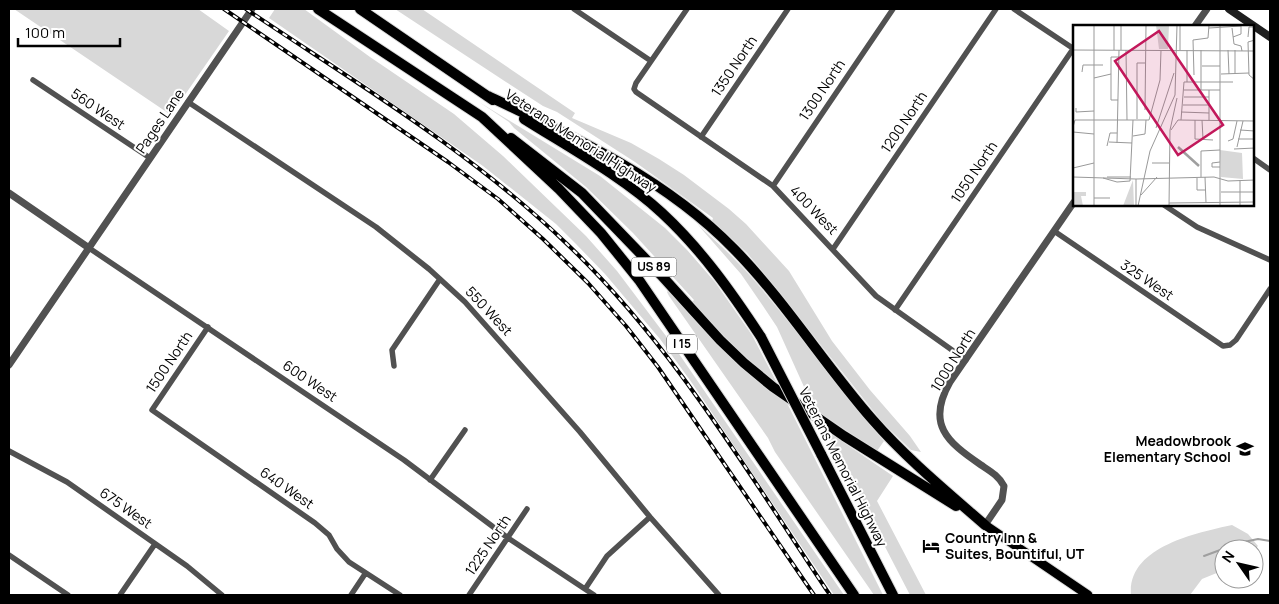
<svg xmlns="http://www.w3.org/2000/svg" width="1279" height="604" font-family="Manrope,sans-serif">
<rect width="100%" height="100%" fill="#fff"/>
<path fill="#d8d8d8" d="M14 9H198L229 31 171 115Z
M275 9H304L370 57 454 114 503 156 586 236 617 271 675 348 844 595H834L692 383 660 339 605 274 576 244 556 224 483 166 269 18Z
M395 9H422L575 113 572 118 631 143 659 159 684 175 729 209 746 224 789 271 832 341 870 390 910 436 921 452 911 450 882 422 762 271 747 253 712 221 713 218 635 162 557 112 543 106 506 82Z
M479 102 600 176 665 228 688 251 715 282 752 335 777 383C746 359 718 332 692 302L694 300 633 233 586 187 514 128 509 122Z
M698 225C714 239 730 254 745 270 794 324 835 386 884 441L877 451 814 409 777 327 763 306 741 274Z
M669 290C705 333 741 372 787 403L883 595H874L775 452 768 438 669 296 667 292Z
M824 429 893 476 877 501 926 595H910Z
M1232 525 1248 534 1258 546 1254 550V549H1224V570L1202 579 1190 595H1131C1127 547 1196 533 1232 525Z"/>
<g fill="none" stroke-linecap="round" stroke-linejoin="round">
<path stroke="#9f9f9f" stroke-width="2" d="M1204 556 1239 543 1258 539 1270 541"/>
<g stroke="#dbdbdb" stroke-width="11">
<path id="primary" d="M985 525 1088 595"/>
</g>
<g stroke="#dbdbdb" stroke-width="12">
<path id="motorway" d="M318 9 482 117 559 189 601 233 639 280 854 595
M360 9 493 100
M488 96C575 137 666 179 734 249 785 301 824 364 872 419 906 458 946 491 985 525
M524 119C570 148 623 177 662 213 702 250 732 293 761 337
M511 138 582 193 661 275 720 340 744 363 773 387 844 436 956 506
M821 454 893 595"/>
</g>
<path stroke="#515151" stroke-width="5.5" d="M574 9 651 61
M687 9 636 83 634 89 636 92 773 186 876 296 966 360
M1014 9 1074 49
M33 80 150 158
M188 102 376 227 429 269 465 302 580 432 650 517 719 595
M701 137 788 9
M1253 158 1270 170
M773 186 893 9
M1164 205 1197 227 1270 260
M1054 231 1223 346 1230 345 1236 340 1270 289
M89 248 404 460 508 538 594 595
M833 249 996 9
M895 310 1073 49
M208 327 152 410 315 523 329 535 337 549 349 562 400 595
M394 366 392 350 440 279
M9 451 67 482 187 566 222 595
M430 480 465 430
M9 555 68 595
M585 589 607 556 650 517
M120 595 155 544
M351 595 365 574
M469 595 527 509"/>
<path stroke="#515151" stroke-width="7" d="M1195 26 1207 9
M9 193 89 248
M9 365 252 9
M985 525 1002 500 1004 486C999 476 990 471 981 465 947 442 926 424 950 382L1074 202"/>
<path stroke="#1e1e1e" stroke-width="8" d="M1229 9 1270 37"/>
<use href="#primary" stroke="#000" stroke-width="9"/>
<use href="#motorway" stroke="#000" stroke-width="10"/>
<g stroke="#000" stroke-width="4">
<path id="rail" d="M224 9 448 162 498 199 543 239 588 283 626 326 658 367 814 595
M246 9C356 83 472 152 568 245 674 346 749 475 830 595"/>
</g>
<use href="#rail" stroke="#fff" stroke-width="2" stroke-dasharray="5.5" stroke-linecap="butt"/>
<g stroke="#dbdbdb" stroke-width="12" stroke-linecap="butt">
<path id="motorway-bridge" d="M761 337 821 454"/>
</g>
<use href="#motorway-bridge" stroke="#000" stroke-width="10"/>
</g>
<defs>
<g id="school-bare" transform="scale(1.35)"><path d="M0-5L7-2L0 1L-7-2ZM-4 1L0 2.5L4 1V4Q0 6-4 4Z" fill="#000" stroke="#fff" stroke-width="2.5" paint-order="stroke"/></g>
<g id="hotel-bare" transform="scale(1.35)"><path d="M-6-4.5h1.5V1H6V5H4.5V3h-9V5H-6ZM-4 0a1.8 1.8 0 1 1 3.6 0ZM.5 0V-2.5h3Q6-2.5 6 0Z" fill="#000" stroke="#fff" stroke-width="2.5" paint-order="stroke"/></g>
</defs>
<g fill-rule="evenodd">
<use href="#school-bare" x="1245" y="449"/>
<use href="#hotel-bare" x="931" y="546"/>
</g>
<g text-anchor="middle" stroke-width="4" stroke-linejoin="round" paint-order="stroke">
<g fill="#fff" stroke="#4c4c4c" stroke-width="1">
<rect x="631.5" y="257.5" width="45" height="19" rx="4"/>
<rect x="667" y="334.5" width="30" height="19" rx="4"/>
</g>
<g font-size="12" font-weight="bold" fill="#000">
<text x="654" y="271">US 89</text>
<text x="682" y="348">I 15</text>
</g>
<g font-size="14" fill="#000" stroke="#fff">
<text transform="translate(734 66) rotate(-56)" y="5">1350 North</text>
<text transform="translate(822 90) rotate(-56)" y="5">1300 North</text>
<text transform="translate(98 109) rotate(34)" y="5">560 West</text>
<text transform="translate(160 121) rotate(-56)" y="5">Pages Lane</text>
<text transform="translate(904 122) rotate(-56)" y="5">1200 North</text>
<text transform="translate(581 141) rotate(33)" y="5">Veterans Memorial Highway</text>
<text transform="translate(974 172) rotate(-56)" y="5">1050 North</text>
<text transform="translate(814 210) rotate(46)" y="5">400 West</text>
<text transform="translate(1147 280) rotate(34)" y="5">325 West</text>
<text transform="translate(489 311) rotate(47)" y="5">550 West</text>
<text transform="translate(953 360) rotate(-58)" y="5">1000 North</text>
<text transform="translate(169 362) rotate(-56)" y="5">1500 North</text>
<text transform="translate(310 381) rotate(34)" y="5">600 West</text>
<text transform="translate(843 467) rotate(63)" y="5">Veterans Memorial Highway</text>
<text transform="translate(287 488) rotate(35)" y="5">640 West</text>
<text transform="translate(126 508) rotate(35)" y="5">675 West</text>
<text transform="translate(488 545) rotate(-56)" y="5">1225 North</text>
</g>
<g font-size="14" font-weight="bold" fill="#000" stroke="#fff" text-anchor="end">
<text x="1231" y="446">Meadowbrook<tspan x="1231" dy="16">Elementary School</tspan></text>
<text x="945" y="543" text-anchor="start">Country Inn &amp;<tspan x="945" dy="16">Suites, Bountiful, UT</tspan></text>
</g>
</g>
<g transform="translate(1073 25)">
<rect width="181" height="181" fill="#fff"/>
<path d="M83 0H96L95 24H86ZM147 125 169 128 170 154 148 152ZM60 155 61 181H50ZM0 167H13V171H8L10 181H0Z" fill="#d8d8d8"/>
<path fill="none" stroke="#9f9f9f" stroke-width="2.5" d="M105 122 126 141"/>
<path fill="none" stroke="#999" stroke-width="1" d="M41 0V25M48 0V25M136 3 168 1V9L160 12M159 3 161 19 168 21 169 26M175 12 176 2H182M182 15 175 17 176 50 182 55M0 25 182 26M53 25 54 95M107 25V0M155 25 156 49M129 41H147M9 47 10 40H30M162 48V25M148 49 176 48M121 50 120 15 135 13 136 0M21 53 38 49M114 57V25M111 65H147M128 65V25M136 65V95M111 72H136M45 75H38V32H46M110 80H136M3 83V87L21 86M72 85 73 0M108 87 136 88M64 94V38H72M108 95 111 57H160M122 95V114L140 115M129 95 130 114M0 102 2 95H76L87 55 88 25M83 103 101 48M97 105 104 73M98 105 105 95 182 96M167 105 182 106M0 107 21 109M60 111 72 109 73 95M165 114H182M155 116 160 114 164 96M36 117 59 118M44 118 46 25M34 121 37 108H44M164 122 170 96M161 124 182 123M147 137 139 138V142H147M79 138H96M0 143 21 138M0 152 63 154M34 152H58M128 152V126L147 125M132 152 133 178M30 153 44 157 57 156 60 95M124 153V165H133M63 154 141 152 155 156 182 155M148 167H182M68 170 84 152M21 173H37M96 178 182 177M63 180V154M21 181V0M65 181 77 126 102 70 104 0M96 181 97 105M147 181V0M167 181V155"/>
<path fill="#c2185b" fill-opacity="0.15" stroke="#c2185b" stroke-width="2.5" d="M86 6 150 100 105 130 42 36Z"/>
<rect width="181" height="181" fill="none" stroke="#000" stroke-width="2.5"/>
</g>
<rect width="1279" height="604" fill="none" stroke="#000000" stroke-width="20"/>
<g transform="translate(1239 564) rotate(304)"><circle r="24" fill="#ffffff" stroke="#999999"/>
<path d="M0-4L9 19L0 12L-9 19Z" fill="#000000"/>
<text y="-8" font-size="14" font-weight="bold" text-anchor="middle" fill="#000000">N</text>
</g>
<path d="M18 38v8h102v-8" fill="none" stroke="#000000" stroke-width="2.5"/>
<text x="25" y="38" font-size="15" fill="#000000" stroke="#ffffff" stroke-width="4" paint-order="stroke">100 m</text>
</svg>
